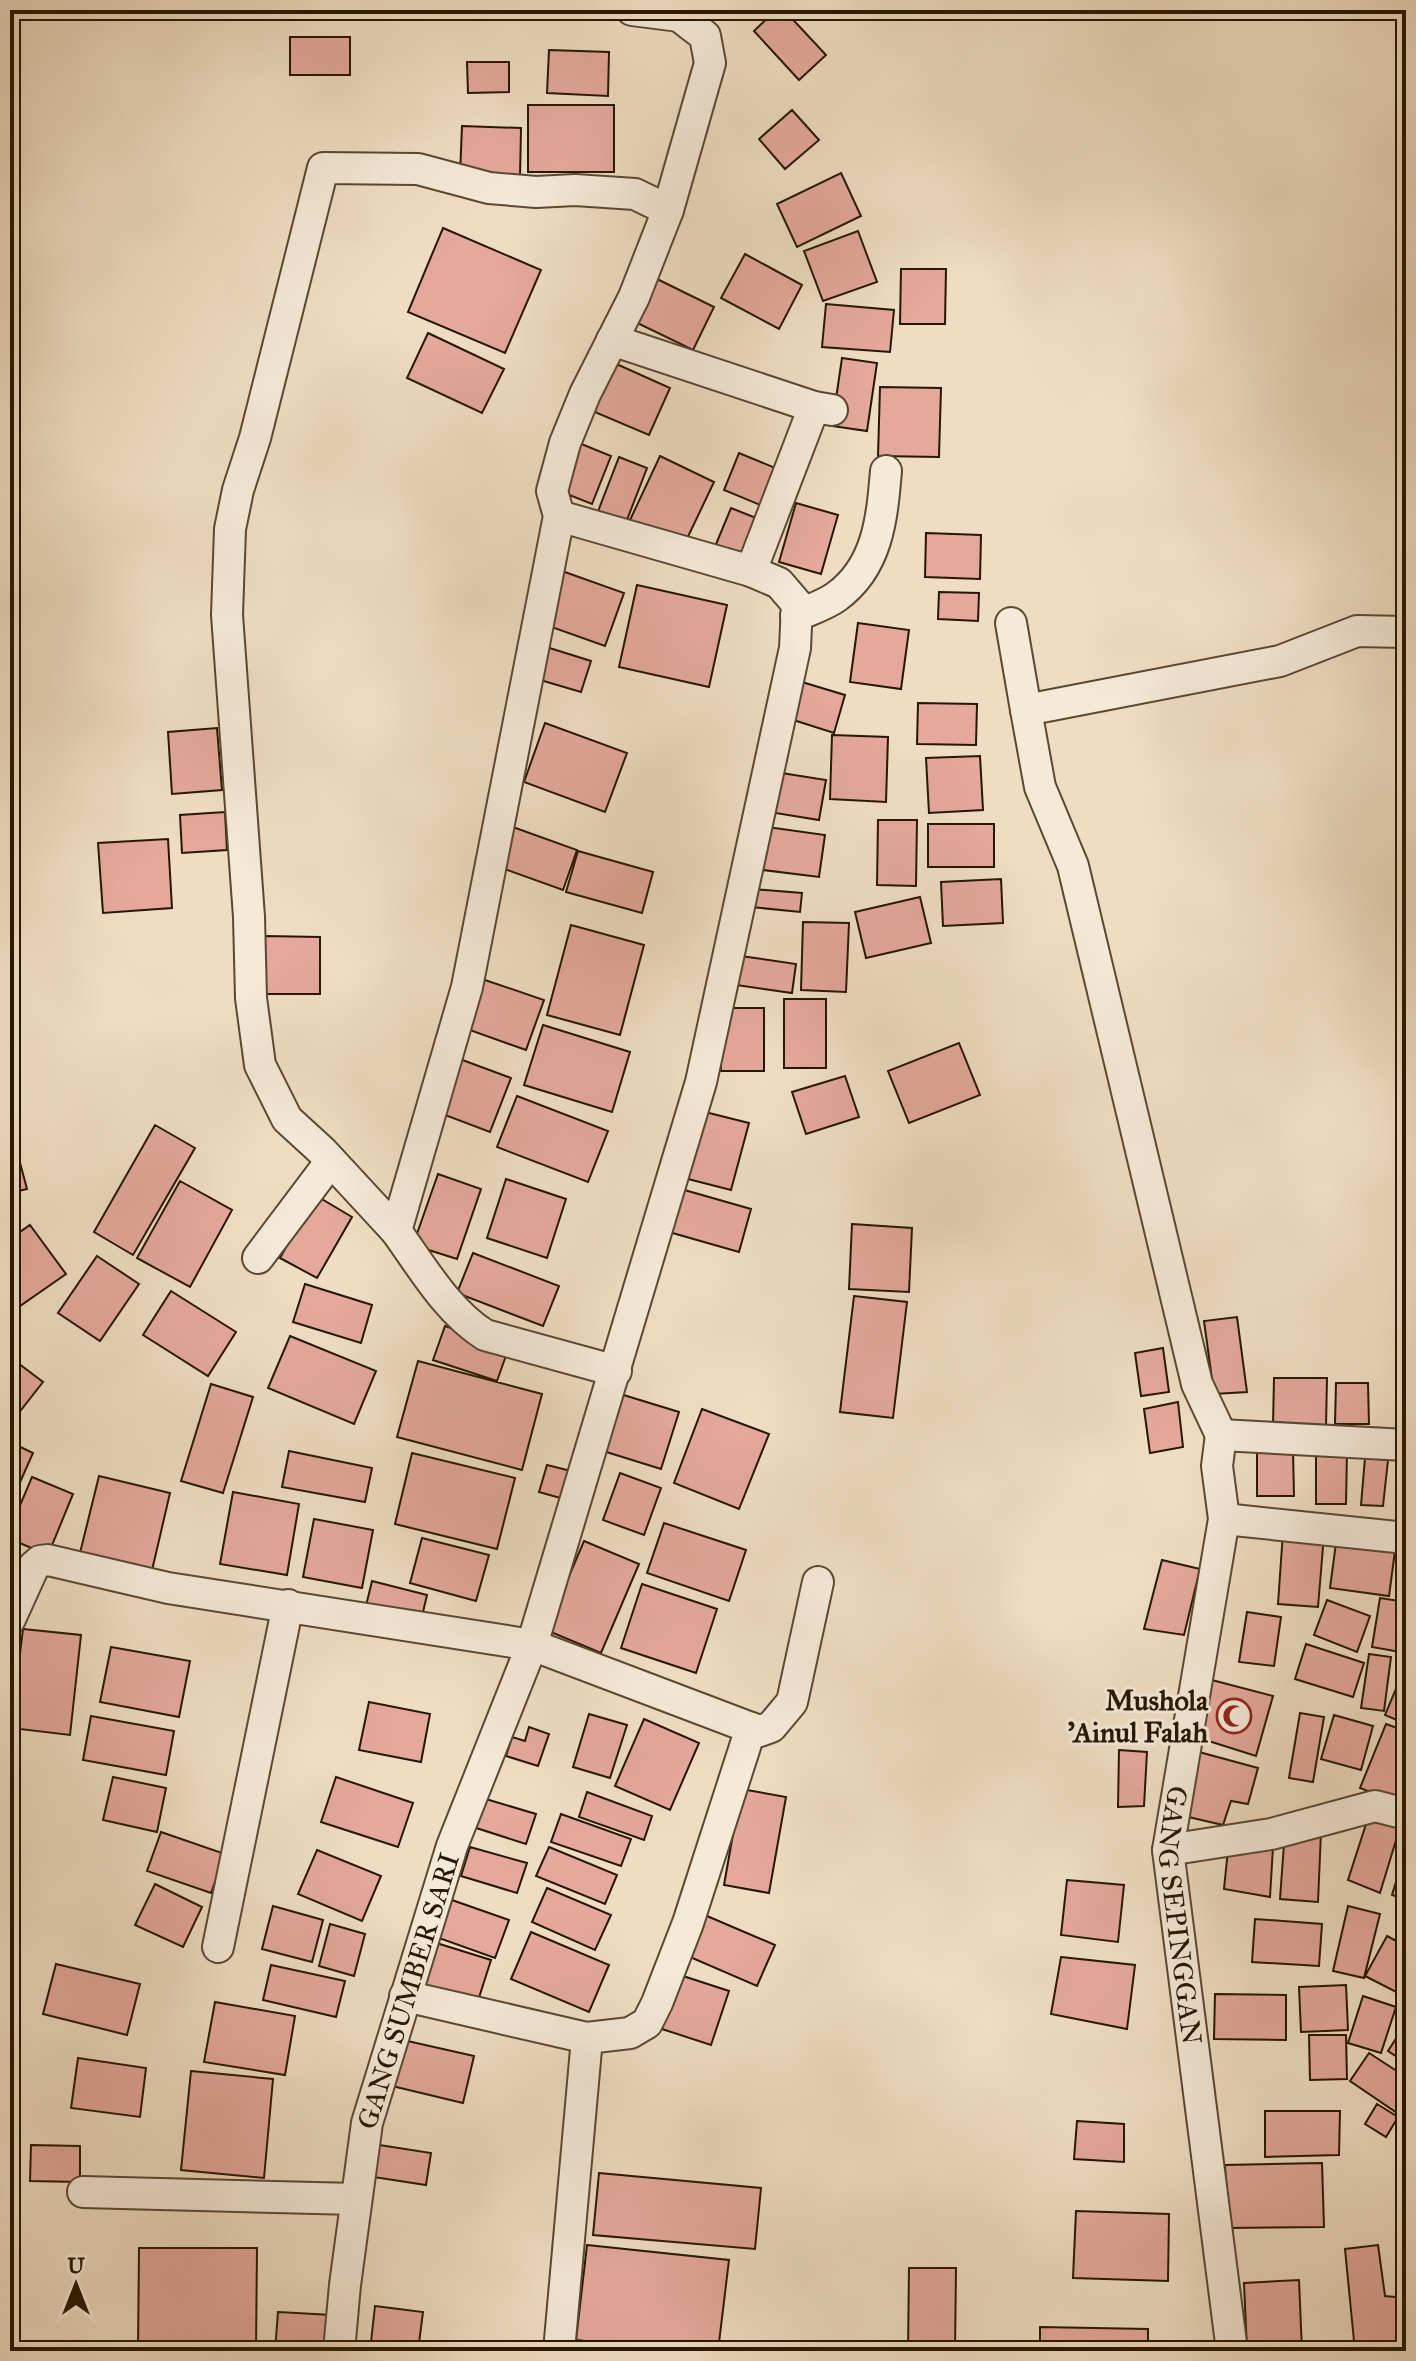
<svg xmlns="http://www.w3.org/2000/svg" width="1416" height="2361" font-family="'IM FELL Great Primer',serif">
<rect width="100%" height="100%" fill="#efddc3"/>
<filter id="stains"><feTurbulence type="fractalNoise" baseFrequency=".0025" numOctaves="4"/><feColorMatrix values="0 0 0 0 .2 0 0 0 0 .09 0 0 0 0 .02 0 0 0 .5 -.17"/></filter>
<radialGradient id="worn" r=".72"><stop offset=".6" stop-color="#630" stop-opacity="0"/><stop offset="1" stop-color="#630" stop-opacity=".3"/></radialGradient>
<path fill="#e4a89c" stroke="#271601" stroke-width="2" d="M776 10H784L826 55 799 80 754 31Z
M290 37H350V75H290Z
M549 50 609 52 608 96 547 93Z
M467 62H509V92L468 93Z
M528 105H614V172H528Z
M792 110 819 140 785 169 759 139Z
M462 126 521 128 520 177 460 175Z
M841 173 861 216 797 247 777 204Z
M443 228 541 270 505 353 408 312Z
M858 231 877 282 823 301 804 251Z
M745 254 802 285 779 329 721 298Z
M901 269H946L945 324H900Z
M649 275 714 307 693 350 627 318Z
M826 304 894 310 890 352 822 347Z
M428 333 504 369 482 413 407 378Z
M842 358 877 363 867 431 832 426Z
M612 362 670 388 649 435 590 410Z
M880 387 941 388 939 457 878 456Z
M574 441 611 456 592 504 554 489Z
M739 453 785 472 770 509 724 490Z
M660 456 714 482 684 545 630 520Z
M619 457 647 468 625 525 597 514Z
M796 503 838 515 821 574 779 562Z
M731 508 766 522 749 564 714 549Z
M926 533 981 535 980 579 925 577Z
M562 571 624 593 605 646 543 624Z
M637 585 727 605 709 687 619 667Z
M939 592 979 593 978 621 938 619Z
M858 623 909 630 901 689 850 682Z
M540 645 591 661 581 692 530 677Z
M792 679 845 695 834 733 781 716Z
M918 703 977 704 976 745 917 744Z
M545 723 627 753 605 812 524 782Z
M217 728 222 790 172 794 168 732Z
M832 735 888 737 886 802 830 799Z
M980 756 983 810 929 813 926 758Z
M769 771 826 780 819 820 763 811Z
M225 812 227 850 182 853 180 815Z
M878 820H917L916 886 877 885Z
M928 824H994V867H928Z
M510 826 577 850 563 890 496 866Z
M761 826 825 835 819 877 755 869Z
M168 839 172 908 103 913 98 843Z
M578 851 653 872 642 913 566 892Z
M1001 879 1003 923 943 926 941 882Z
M752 889 802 893 800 912 751 907Z
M920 897 931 943 866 958 855 912Z
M803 922 849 923 846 992 801 990Z
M571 925 644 945 620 1035 547 1015Z
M265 936 320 937V994H263Z
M734 955 796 964 792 993 729 984Z
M482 979 544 1000 526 1050 464 1028Z
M784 999H826V1068H784Z
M721 1008H764V1071H721Z
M543 1025 630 1052 612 1112 524 1085Z
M959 1043 980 1095 909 1123 888 1071Z
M457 1058 511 1078 490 1132 437 1112Z
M845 1076 859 1117 806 1134 792 1092Z
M517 1096 608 1131 588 1182 497 1147Z
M705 1112 749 1123 731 1190 688 1179Z
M10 1125 27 1189 10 1193Z
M155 1125 195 1148 133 1255 94 1232Z
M438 1174 481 1189 457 1259 413 1245Z
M506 1179 566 1199 547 1258 487 1238Z
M180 1181 232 1210 190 1287 137 1258Z
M674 1187 751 1209 739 1252 662 1230Z
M315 1195 352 1217 317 1278 280 1258Z
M852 1224 912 1228 909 1292 849 1289Z
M30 1225 66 1274 20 1306 10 1292V1239Z
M473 1253 559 1286 543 1326 457 1293Z
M97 1256 139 1284 100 1341 58 1313Z
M305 1284 372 1305 361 1343 293 1322Z
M171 1291 236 1332 208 1376 143 1335Z
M854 1296 907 1302 893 1418 840 1412Z
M1237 1317 1247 1392 1214 1394 1204 1321Z
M445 1326 509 1347 497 1381 433 1360Z
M290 1336 376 1371 354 1424 268 1388Z
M1163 1348 1169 1392 1141 1396 1135 1353Z
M10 1357 43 1382 10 1424Z
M418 1361 542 1394 522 1470 397 1437Z
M1274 1378H1327L1326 1427 1273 1426Z
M1336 1383H1368L1369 1424H1335Z
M211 1384 253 1397 223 1493 181 1481Z
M617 1393 679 1412 661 1469 600 1450Z
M1178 1402 1183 1447 1150 1453 1144 1409Z
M702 1409 769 1434 739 1509 674 1483Z
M10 1442 33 1453 10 1505Z
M289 1451 372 1468 365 1502 282 1487Z
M1257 1451H1293L1294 1496H1257Z
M1316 1451H1347L1346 1504H1316Z
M412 1453 515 1478 497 1549 395 1524Z
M1365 1458 1388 1460 1383 1506 1361 1505Z
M547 1465 579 1473 571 1501 539 1492Z
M620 1473 661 1488 644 1535 603 1520Z
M99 1476 170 1493 150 1579 78 1561Z
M32 1477 73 1494 48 1555 10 1539V1529Z
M233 1492 299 1504 287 1575 220 1564Z
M314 1519 373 1530 362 1588 303 1577Z
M664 1523 746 1550 729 1601 647 1573Z
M1283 1532 1324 1535 1318 1607 1278 1604Z
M422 1538 489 1555 476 1601 410 1583Z
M584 1541 639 1564 601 1653 546 1630Z
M1336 1543 1395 1551 1389 1596 1330 1588Z
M1162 1560 1200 1569 1184 1635 1144 1629Z
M372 1581 427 1595 420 1625 365 1610Z
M642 1584 717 1609 696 1673 621 1648Z
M1380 1598 1406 1602V1653L1372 1647Z
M1327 1600 1370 1616 1357 1652 1314 1635Z
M1247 1612 1281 1617 1274 1666 1239 1662Z
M23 1629 81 1635 70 1735 11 1728Z
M1306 1644 1364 1663 1353 1697 1295 1679Z
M111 1647 190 1661 179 1717 100 1702Z
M1369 1654 1391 1657 1384 1711 1361 1708Z
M1208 1679 1273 1696 1256 1756 1196 1737Z
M1400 1679 1406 1682V1724L1385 1715Z
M369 1702 430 1714 421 1762 359 1750Z
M1300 1713 1324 1717 1313 1782 1289 1778Z
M589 1714 627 1725 610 1778 573 1767Z
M1334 1715 1373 1726 1361 1770 1321 1759Z
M91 1716 174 1731 166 1775 83 1760Z
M644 1719 699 1743 670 1810 615 1786Z
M1386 1724 1406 1731V1793L1401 1804 1360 1788Z
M529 1727 549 1734 538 1766 506 1756 512 1737 525 1741Z
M1119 1750 1147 1752 1144 1806 1118 1807Z
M1199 1752 1258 1768 1248 1804 1231 1801 1223 1825 1184 1816Z
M113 1777 166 1788 157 1832 103 1820Z
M336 1777 413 1803 398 1847 321 1822Z
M741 1789 786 1797 769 1893 724 1885Z
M587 1792 652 1816 644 1840 579 1817Z
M476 1796 536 1814 526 1844 467 1825Z
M561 1814 631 1839 621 1866 551 1842Z
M1368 1818 1400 1827 1380 1893 1348 1880Z
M1285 1830 1321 1832 1318 1902 1280 1899Z
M161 1832 225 1854 211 1893 147 1871Z
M1229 1840 1273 1847 1270 1897 1224 1889Z
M470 1847 527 1863 517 1893 461 1876Z
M549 1847 617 1875 605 1904 536 1876Z
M1406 1849V1900L1392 1895Z
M317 1850 381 1876 362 1921 298 1894Z
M1067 1880 1124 1885 1118 1942 1061 1935Z
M155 1884 202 1907 183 1947 135 1925Z
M547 1888 611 1915 595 1950 532 1922Z
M449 1899 509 1920 495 1958 436 1937Z
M273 1906 323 1920 312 1962 262 1949Z
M1348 1906 1380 1914 1364 1978 1333 1971Z
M700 1913 775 1945 757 1986 683 1954Z
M1255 1919 1322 1924 1319 1966 1252 1962Z
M330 1924 365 1934 354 1976 319 1966Z
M531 1932 609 1965 589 2012 511 1979Z
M1387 1936 1406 1946V1988L1402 1995 1365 1976Z
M430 1941 491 1960 476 2007 415 1988Z
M1061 1957 1135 1965 1127 2029 1051 2014Z
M56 1964 140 1984 127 2035 43 2014Z
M271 1965 345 1981 336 2017 263 2000Z
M680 1975 729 1991 711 2045 662 2029Z
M1346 1985 1348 2030 1301 2032 1299 1987Z
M1215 1994 1286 1995V2040L1214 2039Z
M1363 1996 1396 2007 1381 2053 1348 2043Z
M215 2002 295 2016 285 2075 204 2062Z
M1406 2023V2063L1388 2051Z
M1309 2035H1346L1347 2079 1310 2080Z
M403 2040 474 2056 463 2103 392 2086Z
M1369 2053 1406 2077V2119L1350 2081Z
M78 2058 146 2068 140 2117 71 2108Z
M191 2071 273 2079 264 2178 181 2170Z
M1377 2104 1398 2117 1386 2137 1365 2124Z
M1265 2111H1340L1339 2155 1265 2157Z
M1077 2121 1124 2124V2162L1074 2159Z
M10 2144H18L17 2189H10Z
M373 2144 431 2153 426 2185 367 2176Z
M31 2145 80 2146V2182L30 2181Z
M1322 2163 1324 2227 1228 2228 1225 2165Z
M599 2173 761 2188 755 2249 593 2235Z
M1076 2211 1169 2214 1168 2281 1073 2278Z
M587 2245 729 2260 718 2351H676L576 2340Z
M1378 2245 1385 2296 1406 2298V2336L1398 2337 1399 2351H1355L1345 2249Z
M139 2248H257L256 2351H138Z
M909 2268H956L955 2351H908Z
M1299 2280 1302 2351H1247L1244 2283Z
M375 2306 423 2312 418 2351H370Z
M278 2312 332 2315 330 2351H275Z
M1040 2327 1148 2329V2351H1040Z"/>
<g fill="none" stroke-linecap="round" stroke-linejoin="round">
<g stroke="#594832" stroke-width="34">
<g id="street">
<path d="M632 10 679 16 705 36 710 63 668 210"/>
<path d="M323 168 418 169 489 188 536 192 575 190 635 194 668 210 634 297 585 394 565 443 552 491 559 516 467 987 396 1231 322 1151 287 1119 260 1065 251 998 249 917 227 615 230 529 238 490 255 438Z"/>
<path d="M612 340 814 407 832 410"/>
<path d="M559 516 751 571"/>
<path d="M796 616C809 610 825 605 836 597 878 567 882 518 886 471"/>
<path d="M1011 623 1026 710"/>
<path d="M396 1231C422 1267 447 1311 485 1335L616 1371"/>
<path d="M258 1258 331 1161"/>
<path d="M1221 1435 1197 1384 1073 866 1040 787 1026 710 1280 661 1357 631 1406 632"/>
<path id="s1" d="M1221 1435 1217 1466 1224 1519 1168 1850 1232 2351"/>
<path d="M1221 1435 1406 1445"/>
<path d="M1224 1519 1406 1538"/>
<path d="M10 1619 34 1566 40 1561 48 1560 168 1588 532 1645 751 1728 688 1923 657 2003 647 2023 630 2033 587 2038"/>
<path d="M751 1728 760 1731 771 1727 792 1702 818 1582"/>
<path d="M1168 1850 1271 1834 1375 1806 1406 1814"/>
<path d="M218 1947 288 1605"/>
<path d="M405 1996 587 2038 559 2351"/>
<path d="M83 2192 356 2199"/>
<path id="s2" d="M339 2351 345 2285 367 2123 452 1846 532 1645 701 1082 795 648 797 604 779 583 751 571 814 407"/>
</g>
</g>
<use href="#street" stroke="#f5e9d8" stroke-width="30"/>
</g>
<defs>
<g id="mosque-ring" transform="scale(1.8)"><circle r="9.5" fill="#f5e9d8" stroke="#8f2418" stroke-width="1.5"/><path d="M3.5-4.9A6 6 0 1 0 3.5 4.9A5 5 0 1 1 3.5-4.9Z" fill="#8f2418"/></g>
</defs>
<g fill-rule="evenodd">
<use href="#mosque-ring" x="1234" y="1716"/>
</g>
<g text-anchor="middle" stroke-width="6" stroke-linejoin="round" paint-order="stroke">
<g font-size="28" font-weight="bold" fill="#271601" stroke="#f5e9d8" text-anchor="end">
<text x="1208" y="1710">Mushola<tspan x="1208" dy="32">'Ainul Falah</tspan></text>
</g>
<g font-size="28" fill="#271601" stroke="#f5e9d8">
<text dy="10" stroke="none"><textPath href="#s1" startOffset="486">GANG SEPINGGAN</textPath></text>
<text dy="10" stroke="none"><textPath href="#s2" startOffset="368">GANG SUMBER SARI</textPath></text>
</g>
</g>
<rect width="1416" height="2361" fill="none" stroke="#efddc3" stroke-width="40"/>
<rect x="12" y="12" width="1392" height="2337" fill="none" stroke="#271601" stroke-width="4"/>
<rect x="20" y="20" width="1376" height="2321" fill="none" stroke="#271601" stroke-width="2"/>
<g transform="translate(76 2285)" stroke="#f5e9d8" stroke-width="6" paint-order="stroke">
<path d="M0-6L14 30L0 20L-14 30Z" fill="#271601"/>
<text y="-12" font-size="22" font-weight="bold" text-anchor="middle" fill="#271601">U</text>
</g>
<rect width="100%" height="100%" filter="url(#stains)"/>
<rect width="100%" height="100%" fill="url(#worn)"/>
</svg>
